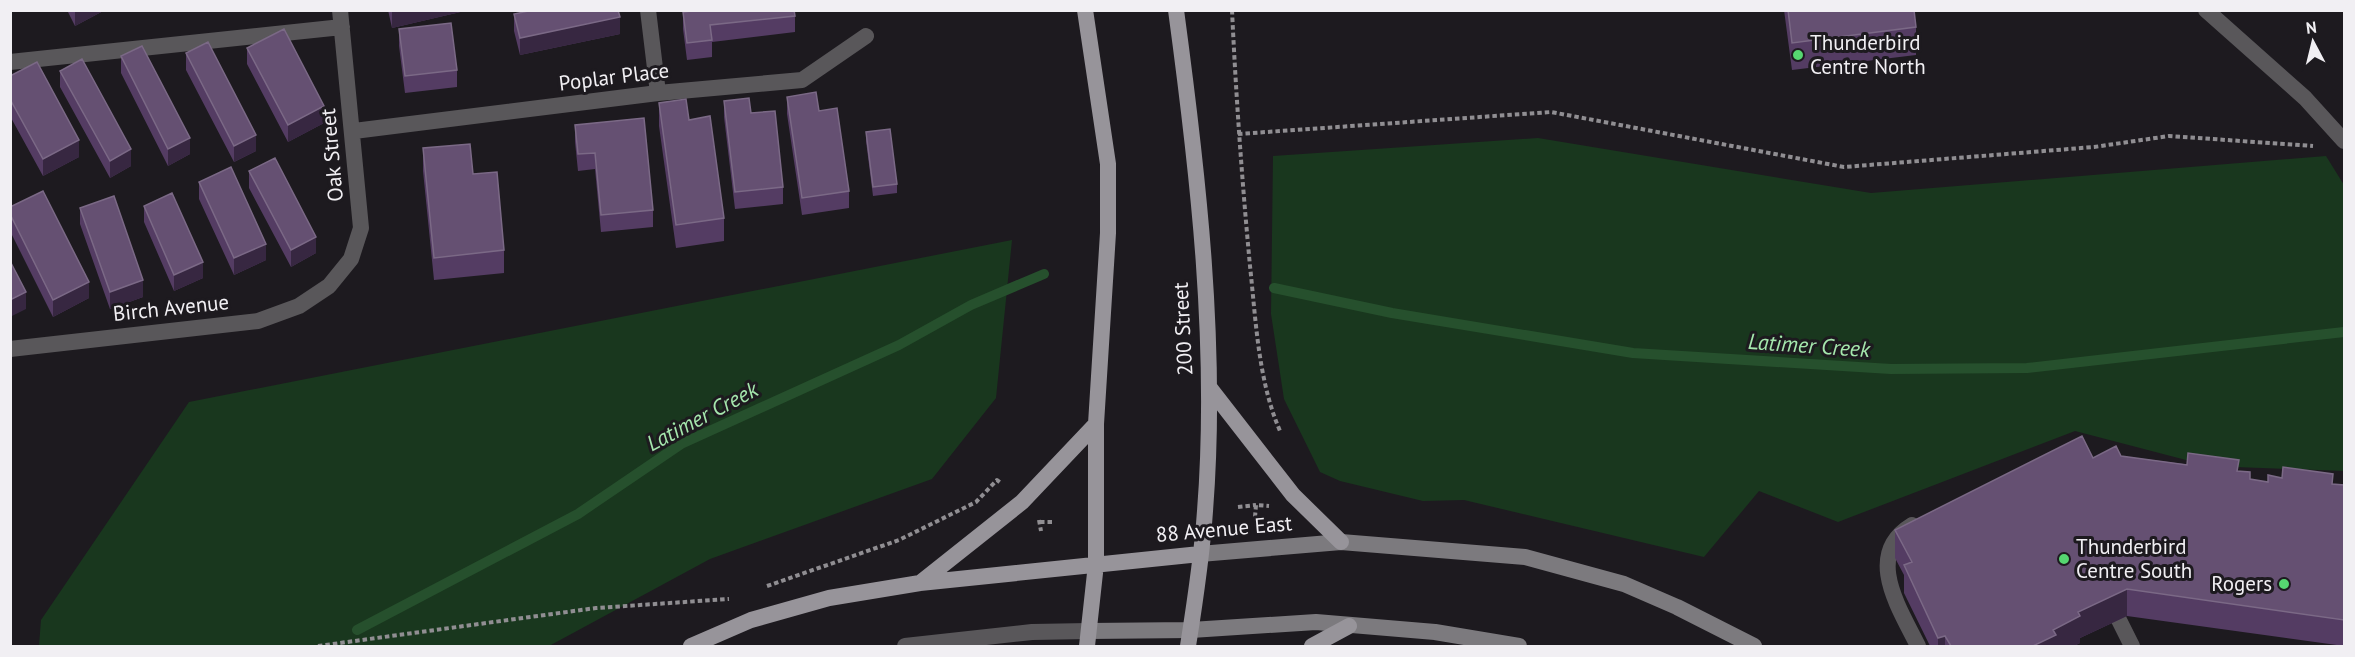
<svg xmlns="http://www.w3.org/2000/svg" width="2355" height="657" font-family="'PT Sans',sans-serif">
<rect width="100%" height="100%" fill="#1d1a1f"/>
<path fill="#19371e" d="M1538 138 1871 193 2326 156 2344 185V471L2209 466 2075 431 1838 522 1759 491 1704 557 1464 500 1423 501 1340 481 1320 472 1284 399 1271 314 1273 156Z
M1012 240 996 398 932 479 710 559 549 646H39L41 620 189 402Z"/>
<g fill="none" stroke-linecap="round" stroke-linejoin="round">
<path stroke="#26502d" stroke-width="10" d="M1274 288 1392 313 1633 353 1891 369 2027 368 2344 332
M357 630 578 514 681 444 899 345 971 305 1044 274"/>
<path stroke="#908e92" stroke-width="4" stroke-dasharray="4.5 3" stroke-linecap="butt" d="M1232 10C1236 96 1242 181 1250 266 1256 321 1258 380 1280 431
M1238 134 1551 112 1844 167 2094 147 2169 136 2313 146
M1238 507 1256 505
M1255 517 1256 505 1269 506
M1039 520 1041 531
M1040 522H1052
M767 586 899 540 976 502 997 480 1002 484
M318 646 596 608 729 599"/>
<path stroke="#59575a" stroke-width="16" d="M648 10 658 93
M10 62 342 27
M354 131 658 93 802 80 866 36
M10 349 258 321 299 306 329 286 351 259 361 228 340 10
M1912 525C1863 555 1900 609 1918 646
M2119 620 2132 646"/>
<path stroke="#59575a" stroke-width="16" d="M2206 10 2305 98 2344 141
M905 646 1032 632 1089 631"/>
<path stroke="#7c7a7e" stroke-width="16" d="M1200 554 1341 542 1525 557 1624 584 1677 607 1754 646
M1089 631 1191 630 1316 622 1435 632 1519 646"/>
<path stroke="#97949a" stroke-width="16" d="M1085 10 1108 164V233L1096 424V564L1087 646
M1176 10C1198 173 1218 346 1205 511 1202 556 1195 602 1188 646
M1209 387 1293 495 1341 542
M920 583 1022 502 1096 424
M691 646 751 620 829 598 920 583 1200 554
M1312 646 1349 626"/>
</g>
<path fill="#543c63" d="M67 10H105L75 26Z
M388 10H469L392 28Z
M1784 10H1914L1916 27V55L1792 70Z
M683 12 795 16V32L712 42V57L687 60 683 29Z
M514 14 620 34 520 55 514 31Z
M399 29 457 70V87L405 93 399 46Z
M247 48 324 123 288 142 247 64Z
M186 53 256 151 234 162 186 70Z
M121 56 190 154 168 166 121 73Z
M60 71 131 166 110 178 60 87Z
M10 76 79 157 43 176 10 116Z
M787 97 849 191V208L802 215 787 114Z
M724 101 783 187V204L735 209 724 117Z
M659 103 689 120 724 218V241L676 248 659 126Z
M575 125 653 210V227L601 232 595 169 578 171 575 142Z
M866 132 897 184V193L873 196 866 141Z
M423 148 473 174 504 250V273L434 280 423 171Z
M249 171 316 253 291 267 249 188Z
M199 182 266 260 234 275 199 199Z
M144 206 203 278 174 291 144 222Z
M10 207 89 298 53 317 10 231Z
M80 208 143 297 110 309 80 224Z
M2121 456 2239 471 2250 479 2268 482 2282 478 2344 485V646L2127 616 2080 638V643L2074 646H1930L1904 593V575L1895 558V530L2093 458Z"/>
<path fill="#372741" d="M75 10H105L75 26Z
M396 10H469L392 28V11Z
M620 17V34L520 55V38Z
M324 106V123L288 142V125Z
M256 135V151L234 162V146Z
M190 138V154L168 166V149Z
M79 140V157L43 176V159Z
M131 149V166L110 178V161Z
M316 237V253L291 267V250Z
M266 244V260L234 275V258Z
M203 262V278L174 291V275Z
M143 280V297L110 309V292Z
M89 282V298L53 317V300Z
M26 292V309L10 317V300Z
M2127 589V616L2080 638V643L2074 646H2033L2053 630 2078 612Z
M1945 636V646H1938V638Z"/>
<path fill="#655072" stroke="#7b6986" stroke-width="1.5" d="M533 10H618L620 17 520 38 514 14Z
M699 10H794L795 16 710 25 712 40 687 43 683 12Z
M1788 10H1914L1916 27 1792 43Z
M451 23 457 70 405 76 399 29Z
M284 29 324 106 288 125 247 48Z
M208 42 256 135 234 146 186 53Z
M142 46 190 138 168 149 121 56Z
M82 59 131 149 110 161 60 71Z
M37 62 79 140 43 159 10 99V76Z
M816 92 819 111 837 108 849 191 802 198 787 97Z
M749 98 751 113 775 111 783 187 735 192 724 101Z
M686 99 689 120 710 116 724 218 676 225 659 103Z
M644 118 653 210 601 215 595 153 578 154 575 125Z
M890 129 897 184 873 187 866 132Z
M470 144 473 174 497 172 504 250 434 258 423 148Z
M275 158 316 237 291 250 249 171Z
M231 167 266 244 234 258 199 182Z
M43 191 89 282 53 300 10 214V207Z
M172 193 203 262 174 275 144 206Z
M114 196 143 280 110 292 80 208Z
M10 261 26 292 10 300Z
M2082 436 2093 458 2116 446 2121 456 2187 465 2188 453 2239 460 2237 471 2250 472V479L2268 482V475L2282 478 2283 467 2333 474 2332 484 2344 485V620L2127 589 2078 612 2080 616 2053 630 2056 635 2033 646H1951L1945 636 1938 638 1904 565 1912 562 1895 530Z"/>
<g fill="#56d671" stroke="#1d1a1f" stroke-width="2">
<circle cx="1798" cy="55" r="6"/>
<circle cx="2064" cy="559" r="6"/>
<circle cx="2284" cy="584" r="6"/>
</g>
<g text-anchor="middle" stroke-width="6" stroke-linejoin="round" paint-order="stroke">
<g font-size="21" fill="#f1eff3" stroke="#1d1a1f" text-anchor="start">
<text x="1810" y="50">Thunderbird<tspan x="1810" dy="24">Centre North</tspan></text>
<text x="2076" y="554">Thunderbird<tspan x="2076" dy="24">Centre South</tspan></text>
<text x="2272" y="591" text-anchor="end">Rogers</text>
</g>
<g font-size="21" fill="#f1eff3" stroke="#1d1a1f">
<text transform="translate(614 77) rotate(-7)" y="7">Poplar Place</text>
<text transform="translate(332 155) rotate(-95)" y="7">Oak Street</text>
<text transform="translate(171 308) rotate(-6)" y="7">Birch Avenue</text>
<text transform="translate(1183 329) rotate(-93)" y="7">200 Street</text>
<text transform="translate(1224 529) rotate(-5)" y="7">88 Avenue East</text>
</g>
<g font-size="22" font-style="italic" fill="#a5e7ad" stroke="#1d1a1f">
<text transform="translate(1809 345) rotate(4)" y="8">Latimer Creek</text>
<text transform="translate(702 416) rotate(-28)" y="8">Latimer Creek</text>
</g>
</g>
<rect width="2355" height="657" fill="none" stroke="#f1eff3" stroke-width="24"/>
<g transform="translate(2313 42) rotate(353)" stroke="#1d1a1f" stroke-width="4.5" paint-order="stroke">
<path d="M0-4.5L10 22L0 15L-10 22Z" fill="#f1eff3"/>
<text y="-9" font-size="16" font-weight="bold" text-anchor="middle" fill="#f1eff3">N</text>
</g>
</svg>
